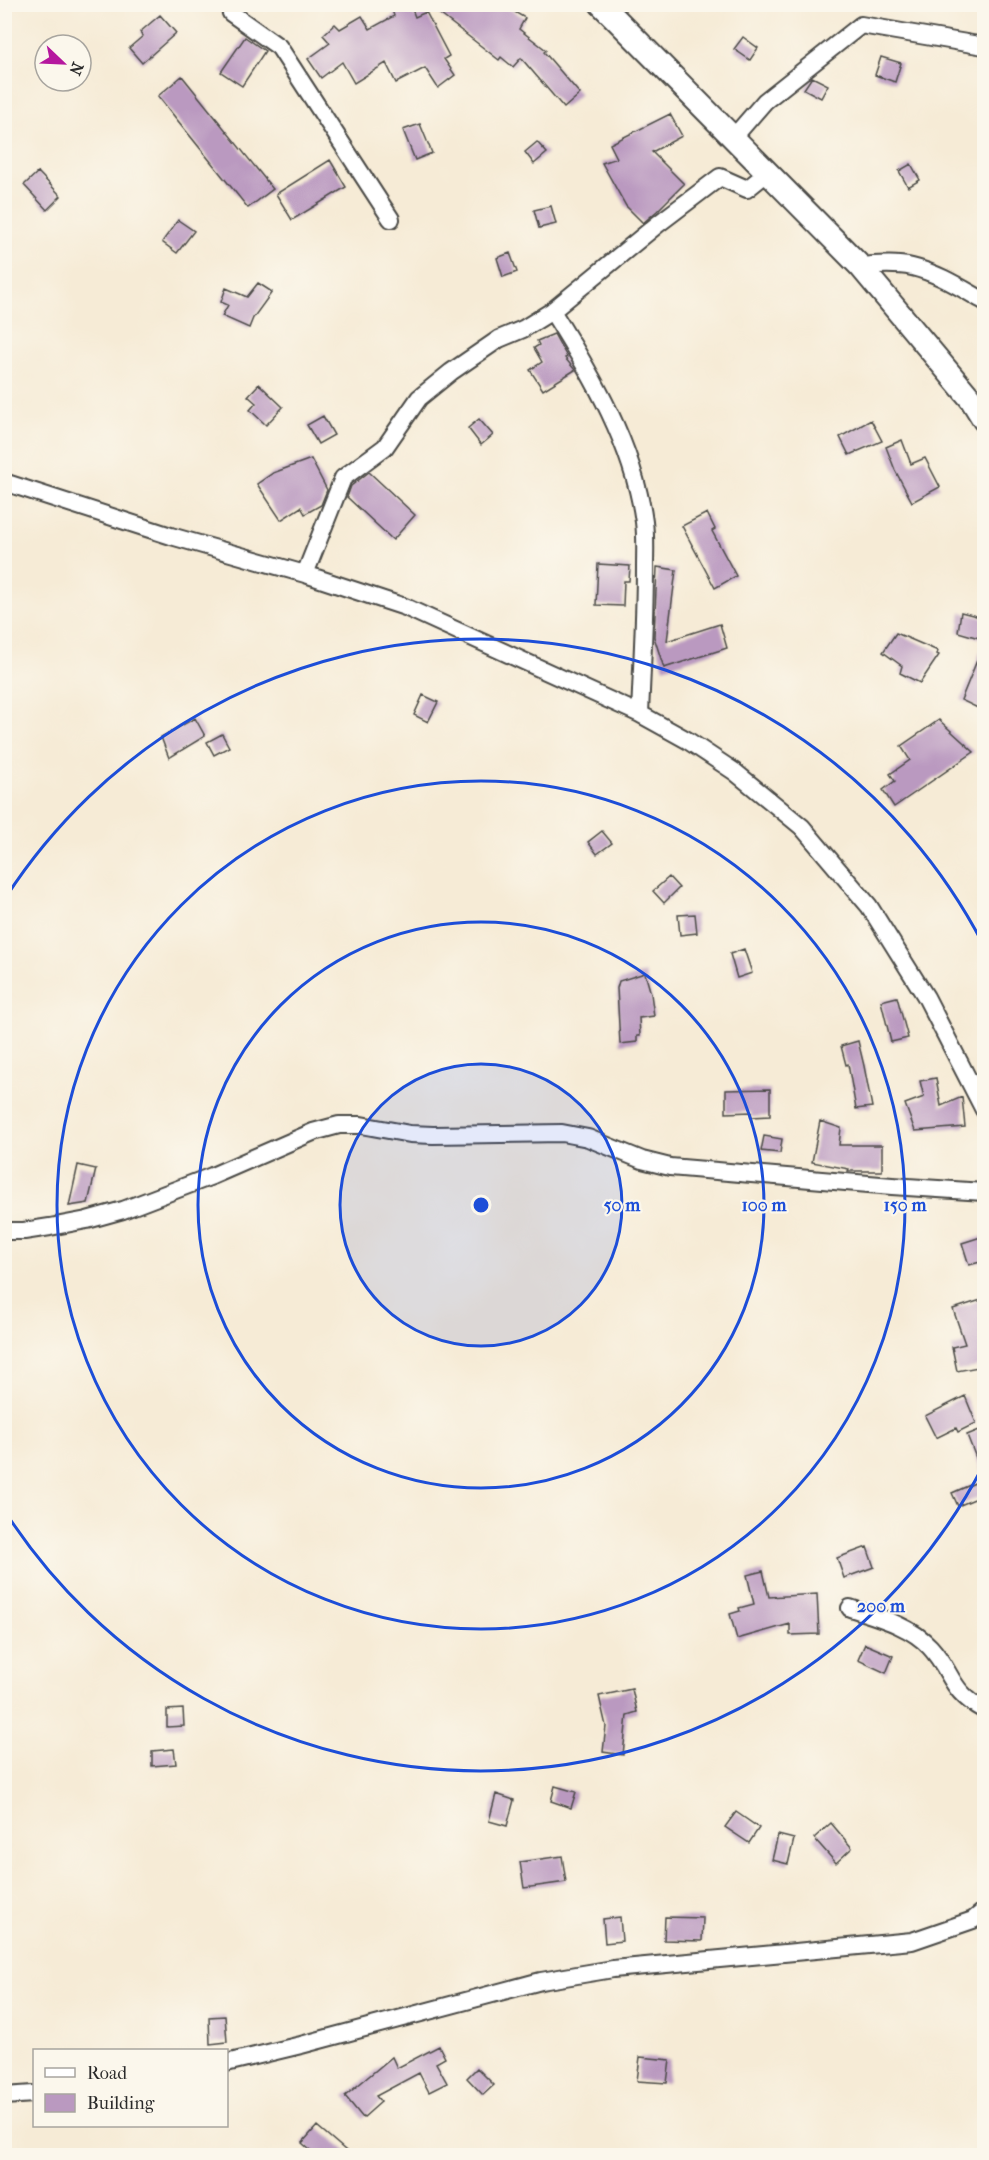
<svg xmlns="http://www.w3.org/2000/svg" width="989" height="2160" font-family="'IM FELL French Canon',serif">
<rect width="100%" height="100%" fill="#fbf7ec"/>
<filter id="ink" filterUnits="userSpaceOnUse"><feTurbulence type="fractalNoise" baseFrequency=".0167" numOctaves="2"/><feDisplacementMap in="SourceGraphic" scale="12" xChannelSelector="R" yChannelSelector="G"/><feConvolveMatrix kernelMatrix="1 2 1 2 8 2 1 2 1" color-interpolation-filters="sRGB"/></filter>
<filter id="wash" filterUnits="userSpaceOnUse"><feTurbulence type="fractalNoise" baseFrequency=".008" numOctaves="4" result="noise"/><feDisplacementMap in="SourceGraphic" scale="24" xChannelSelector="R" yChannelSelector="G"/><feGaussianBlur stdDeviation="1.35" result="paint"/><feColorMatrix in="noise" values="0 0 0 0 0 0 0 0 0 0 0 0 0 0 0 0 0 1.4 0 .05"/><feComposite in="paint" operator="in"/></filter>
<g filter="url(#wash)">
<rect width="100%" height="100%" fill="#f6ebd6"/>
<g id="blocks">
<path fill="#ba99c0" d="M390 4H410L415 17 426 12 449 56 444 59 455 75 438 88 425 68 396 83 386 63 354 83 342 62 321 78 308 59 330 43 323 35 335 24 340 29 362 16 370 29 394 16Z
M427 4H501L525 18 519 29 546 50 544 52 580 94 564 108 521 58 513 67 501 57 499 60Z
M160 15 176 33 142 63 129 48 143 36 140 32Z
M245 37 265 51 242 86 221 72Z
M743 37 758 48 750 60 734 49Z
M881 57 901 63 895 82 875 75Z
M182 76 273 189 248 208 158 96Z
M812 77 828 85 821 98 804 89Z
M670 114 682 136 652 152 684 184 657 211 643 223 626 206 602 163 617 158 610 144Z
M420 124 432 153 415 160 403 130Z
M537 142 547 153 534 164 525 152Z
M330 160 346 187 292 220 276 194Z
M911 164 920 180 908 187 899 171Z
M38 172 61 196 47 210 24 185Z
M551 206 556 224 539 228 534 210Z
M178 220 194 231 177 253 162 242Z
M510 253 517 272 503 277 497 258Z
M258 283 272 292 253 318 249 328 222 316 228 305 221 302 226 288 247 297Z
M554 334 567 357 565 358 575 370 543 390 530 370 542 362 534 348 539 345 537 341Z
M259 384 283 407 266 425 250 410 256 403 248 396Z
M323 416 334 435 318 444 307 425Z
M479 419 493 435 481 445 468 428Z
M871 420 882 441 849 455 840 437Z
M902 440 911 464 925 458 940 487 912 502 895 470 886 447Z
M311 459 327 490 321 505 305 514 301 507 281 520 257 484 273 473Z
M369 472 415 515 393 540 347 497 351 486Z
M707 513 715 529 712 531 736 576 715 588 682 526Z
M598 564 630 566 629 581H624L623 606 596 605Z
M657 567 676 570 667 641 720 624 727 648 664 668 654 637Z
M961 612 984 618 979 638 958 632Z
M896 633 938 651 937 654 939 655 920 683 900 673 902 666 883 652Z
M984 643V711L961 700Z
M423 695 438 702 428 722 414 715Z
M195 718 205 736 169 758 161 737Z
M939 720 974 752 894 807 883 790 895 781 890 774 910 760 901 746Z
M222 734 229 747 214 755 207 742Z
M602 831 612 843 597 854 588 842Z
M669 877 679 888 664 903 653 891Z
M695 914 697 933 680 935 678 915Z
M744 949 752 973 737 978 730 954Z
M645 973 651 994 654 1016 639 1018 640 1036H637V1042L620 1044 617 988 619 981Z
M897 997 908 1038 891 1042 881 1001Z
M858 1041 864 1066 872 1107 856 1109 848 1064 846 1065 841 1046Z
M936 1078 941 1106 962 1097 965 1127 915 1131 905 1104 924 1097 920 1081Z
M770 1089V1116L751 1117V1112L726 1113V1090Z
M820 1121 841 1128 839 1145H882V1171H848L849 1169 812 1162Z
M764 1136 782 1139 780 1153 761 1151Z
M78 1165 96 1169 88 1203 69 1206Z
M984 1236V1261L969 1265 962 1243Z
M984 1299V1366L957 1371 952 1347 965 1344 953 1309Z
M965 1396 976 1423 958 1432 956 1428 936 1438 925 1416Z
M984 1428V1478L967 1435Z
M984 1479V1495L958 1506 952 1493Z
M867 1547 874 1567 844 1578 837 1558Z
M763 1571 769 1597 817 1594 819 1634 790 1635V1624L737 1639 730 1614 740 1611 739 1608 754 1604 747 1575Z
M865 1644 893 1656 886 1673 858 1660Z
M632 1689 637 1712 627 1715 623 1755 603 1752 606 1726 599 1696Z
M183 1709 184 1726 167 1727V1710Z
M174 1749 176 1764 152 1766V1751Z
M555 1786 576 1792 571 1808 551 1801Z
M496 1794 514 1800 507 1826 489 1821Z
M736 1812 759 1828 749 1843 725 1827Z
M831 1823 852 1848 836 1863 814 1838Z
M778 1835 794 1839 788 1864 772 1860Z
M562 1856 566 1882 524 1888 520 1862Z
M620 1917 622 1941 605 1943 603 1919Z
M665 1917 703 1918 702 1941 664 1940Z
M225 2016 227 2042 210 2044 209 2017Z
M439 2046 445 2058 436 2063 447 2083 429 2092 419 2073 376 2096 381 2102 363 2118 345 2096 392 2057 397 2068Z
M640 2057 670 2060 667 2083 637 2081Z
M477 2068 494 2085 483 2095 467 2078Z
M317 2126 352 2156H317L302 2143Z"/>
</g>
</g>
<g filter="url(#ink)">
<use href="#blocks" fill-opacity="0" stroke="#494845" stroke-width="1.5"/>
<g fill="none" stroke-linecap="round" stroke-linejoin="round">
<g stroke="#494845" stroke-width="20">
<path id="minor" d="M228 4 231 13 279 47 391 219
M733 138 765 101 861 25 984 46
M860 266C877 265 895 263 912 267 938 273 961 288 984 301
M552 311C592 375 634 446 644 522 646 537 645 553 645 568 645 616 642 665 640 714
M4 482 171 536 305 574 405 607 640 714 687 740 735 772 802 827 869 906 926 997 984 1110
M305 574 343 478 385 447 419 398 451 372 499 339 523 329 552 311 658 224 720 177 747 189 767 173
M4 1231H24L50 1227 87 1220 123 1210 212 1176 313 1132 339 1125H361L410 1134 433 1135 562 1133 588 1138 642 1160 670 1167 892 1186 984 1192
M850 1608C877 1617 910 1625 930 1647 953 1672 949 1691 984 1710
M226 2063 301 2045 541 1981 613 1969 912 1941 973 1920 984 1911
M4 2096 34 2094"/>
</g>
<g stroke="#494845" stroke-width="26">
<path id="secondary" d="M601 4 860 266 971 399 984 420"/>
</g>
<use href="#minor" stroke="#fff" stroke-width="16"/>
<use href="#secondary" stroke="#fff" stroke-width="22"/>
</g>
</g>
<circle cx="481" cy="1205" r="141" fill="#1d4ed8" fill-opacity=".12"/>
<g fill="none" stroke="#1d4ed8" stroke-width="3">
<circle cx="481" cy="1205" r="141"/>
<circle cx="481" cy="1205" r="283"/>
<circle cx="481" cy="1205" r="424"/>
<path d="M983 1466A566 566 0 0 1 6 1513M6 897A566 566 0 0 1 983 944"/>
</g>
<circle cx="481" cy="1205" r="9" fill="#1d4ed8" stroke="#fbf7ec" stroke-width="3"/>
<g font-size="18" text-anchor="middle" font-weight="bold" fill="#1d4ed8" stroke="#fbf7ec" stroke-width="4.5" stroke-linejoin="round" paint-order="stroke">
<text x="622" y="1211">50 m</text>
<text x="764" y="1211">100 m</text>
<text x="905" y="1211">150 m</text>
<text x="881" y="1612">200 m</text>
</g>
<rect width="989" height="2160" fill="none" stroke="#fbf7ec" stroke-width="24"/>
<rect x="33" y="2049" width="195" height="78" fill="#fbf7ec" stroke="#a8a59f" stroke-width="1.5"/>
<rect x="45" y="2068" width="30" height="9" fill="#ffffff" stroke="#a8a59f" stroke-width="1.5"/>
<text x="87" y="2079" font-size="18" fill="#2b2b2b">Road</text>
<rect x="45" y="2094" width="30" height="18" fill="#ba99c0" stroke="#a8a59f" stroke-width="1.5"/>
<text x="87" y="2109" font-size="18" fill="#2b2b2b">Building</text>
<g transform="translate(63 63) rotate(113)"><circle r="28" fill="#fbf7ec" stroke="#a8a59f" stroke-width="1.5"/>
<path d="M0-4.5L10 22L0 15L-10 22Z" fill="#b5179e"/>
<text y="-9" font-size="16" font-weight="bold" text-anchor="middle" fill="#2b2b2b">N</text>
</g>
</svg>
